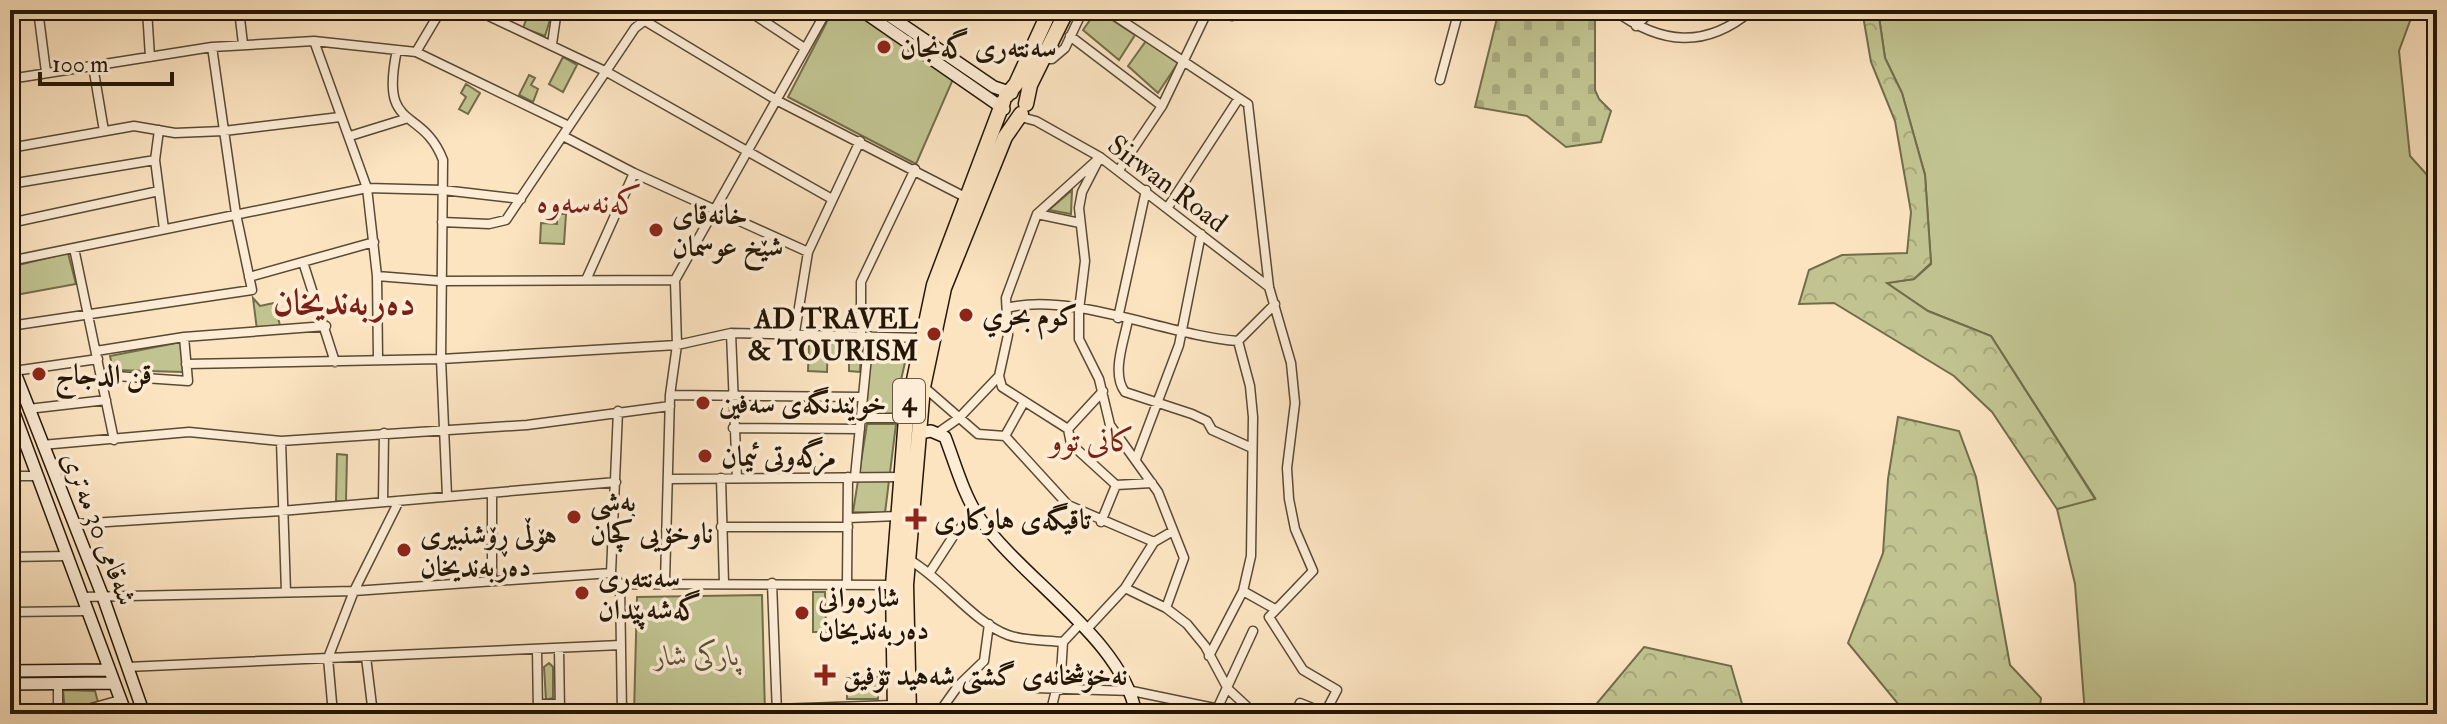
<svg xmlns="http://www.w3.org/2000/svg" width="2447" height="724" font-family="'IM FELL Double Pica',Amiri,serif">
<defs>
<pattern id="forest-crowns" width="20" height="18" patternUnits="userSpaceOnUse" patternTransform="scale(2)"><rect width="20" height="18" fill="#c1c491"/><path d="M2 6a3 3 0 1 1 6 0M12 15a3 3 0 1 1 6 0" fill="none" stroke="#a6a87c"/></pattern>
<pattern id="cemetery-stones" width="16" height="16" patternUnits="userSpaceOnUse" patternTransform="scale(2)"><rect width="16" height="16" fill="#c1c491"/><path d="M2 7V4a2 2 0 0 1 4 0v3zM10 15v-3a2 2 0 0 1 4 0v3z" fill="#a6a87c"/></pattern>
</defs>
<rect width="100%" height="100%" fill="#fce4c1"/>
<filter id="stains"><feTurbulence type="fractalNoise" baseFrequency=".0025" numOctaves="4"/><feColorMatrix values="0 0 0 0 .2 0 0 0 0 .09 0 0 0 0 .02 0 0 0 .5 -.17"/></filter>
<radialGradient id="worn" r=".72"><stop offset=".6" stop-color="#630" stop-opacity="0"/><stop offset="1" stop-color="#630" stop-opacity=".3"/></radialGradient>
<path fill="#c1c491" stroke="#726d4b" stroke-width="2" d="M530 10H553L545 36 523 28Z
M833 10H851L954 77 916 164 788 97Z
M1097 10 1135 35 1119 60 1083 30Z
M1878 10H2414L2399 51 2410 156 2437 186V714H2085L2075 584 2057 509 2095 498 1991 336 1928 311 1886 283 1914 279 1931 264 1925 175 1902 93 1885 58Z
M1146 41 1178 63 1158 93 1128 66Z
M563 57 577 65 563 92 549 84Z
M529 75 535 78 531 85 538 89 533 102 519 95Z
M466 84 480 93 468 114 459 109 466 97 461 93Z
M1072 190 1071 214 1049 210Z
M557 214H566L564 244 540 243 541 223 557 224Z
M68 253 76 284 10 296V267Z
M253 298 260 306 274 303 281 329 257 330Z
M181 342 183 372 113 370 110 356Z
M809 342H828L827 372 808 371Z
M872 342 898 343 896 356 906 358 893 415 873 414V409L866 407Z
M830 343 861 344 860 372 849 371V358L830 357Z
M867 424H896L885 513 853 512Z
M337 454 347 455 346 502 336 501Z
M813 592H825L826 632H813Z
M762 595 765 714H634L637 597Z
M549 663 553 667V698L546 700 544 667Z
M878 677V699H847V678Z
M63 690 95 691 98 702 65 712Z"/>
<path fill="url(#forest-crowns)" stroke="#726d4b" stroke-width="2" d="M1862 10H1878L1885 58 1902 93 1925 175 1931 263 1914 279 1887 283 1928 311 1991 336 2095 499 2057 509 1992 412 1954 376 1834 303 1799 304 1809 270 1842 255 1907 253 1911 212 1895 121 1871 62Z
M1898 417 1959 431 1976 477 2010 665 2041 698 2039 714H1913L1903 710 1848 643 1883 553 1888 479Z
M1644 647 1731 666 1745 714H1588Z"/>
<path fill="url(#cemetery-stones)" stroke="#726d4b" stroke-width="2" d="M1499 10H1595V90L1599 99 1611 111 1601 142 1566 147 1527 116 1475 107Z"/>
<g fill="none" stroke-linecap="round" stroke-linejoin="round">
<g stroke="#594a34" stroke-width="11">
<path id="street" d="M38 10 46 72
M147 10 150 57
M239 10 243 44
M476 10 607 72 832 199
M627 10 778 101 965 197
M747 10 803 47
M1106 10 1248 104 1269 287 1291 363 1295 403 1287 468 1289 499 1295 529 1313 571 1269 617 1303 670 1337 690 1325 713 1300 703 1295 714
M1224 10 1232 16
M1614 10C1661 45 1706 49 1752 10
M1636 26 1652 10
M1070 36 1162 106
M314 41 367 188 377 276 378 359
M552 44 557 10
M397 50C379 134 422 105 443 160L441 359 447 496
M416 52 441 10
M1045 59H1052L1065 48 1083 10
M93 66 104 131
M10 79 212 47 314 41 416 52 569 126
M1440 80 1459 10
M1017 116 1036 121 1100 157 1269 287
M159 130 155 160 164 229
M350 136 405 119
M563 136 634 173 808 252
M10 148 134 126 175 133 224 131 340 117
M1100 157 1082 192 1079 208 1085 261 1079 310V339L1099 379 1110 425 1158 492 1184 558 1166 608
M1119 170 1162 106 1208 10
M10 184 155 160
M1168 207 1239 98
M1037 214 1080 223
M442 222 489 224 506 220 635 28 658 10
M10 223 159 191
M74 248 114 440
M10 261 367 188 443 190 521 199
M303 262 335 362
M377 276 440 281 675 280
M249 277 374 242
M586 280 634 173
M1007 308C1070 291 1169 336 1238 341
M1118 318 1146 190
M1128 320C1124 341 1111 374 1125 392L1192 414 1207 421 1212 430 1252 448
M10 326 252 290 236 214 212 47
M795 332 808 252 860 141
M731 333 737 478
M861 335V282L915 169
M96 351 184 337 326 326
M186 364 441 359 677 345 731 333 921 338
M14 371 98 359
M101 375 188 381 184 337
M999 376 1002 387 1068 429 1071 444 1116 485 1152 483
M924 387 978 434 1005 436 1068 505 1154 542
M670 395 863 397
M28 409 106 400
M861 418H906
M733 428 860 429
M1068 429 1103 391
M939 432 959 418 999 376 1008 335 1006 298 1037 214 1097 160
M1005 436 1024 402
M281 441 286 592
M42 445 189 432 281 441 527 425 670 406
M1136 459 1179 345 1201 234
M10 476H38
M855 477 869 336
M721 478 724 583
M669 479 901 477
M492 493V581
M383 502 384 433
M848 518 898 516
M1101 522 1116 485
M76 524 281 511 616 482
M721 527H848
M10 557 67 556
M908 559C943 579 973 622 1008 635 1024 641 1046 640 1063 642
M930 572 956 532 977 514
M611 573 618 411
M665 582 670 395 677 345 675 280 827 10
M772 583 777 714
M620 584 622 714
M847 584 848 477
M1125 588 1166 608 1187 624 1205 646 1228 689 1255 714
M1243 591 1275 609
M82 597 354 591 611 573 620 584 894 585
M10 612 87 611
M1086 630 1125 588 1154 542 1173 531
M559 648 560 714
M537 649 538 714
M1209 656 1243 591 1251 556 1253 417 1250 386 1238 341 1275 304
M366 657 373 714
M127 667 621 645
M58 683V714
M1035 688 1132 691 1243 714
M1060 690 1063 642 1080 624
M538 704H560
M1218 707 1253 631
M776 709 894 705
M70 714 120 700
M333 714 328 658 354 591 399 501
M938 714 958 686 984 661 989 624
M1050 714 1056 690"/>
</g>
<g stroke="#231605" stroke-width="14">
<path id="secondary" d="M861 10 1004 109
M881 10 994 87 1012 93
M10 360 103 597 144 714
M10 402 126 714
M919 433 931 431 945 437C955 463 963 493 978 516 1021 579 1123 639 1136 714
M10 671 109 670
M10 684 114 683"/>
</g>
<g stroke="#231605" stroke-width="17">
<path id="highway" d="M1006 96 1016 84 1050 10
M1026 104 1030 85 1067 10
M895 714 893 585 906 418 934 285 1003 102
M909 714 906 585 923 387 944 288 1005 137 1021 114"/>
</g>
<use href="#street" stroke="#fdedd7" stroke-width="8"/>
<use href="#secondary" stroke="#fdedd7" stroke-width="11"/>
<use href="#highway" stroke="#fce4c1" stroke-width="14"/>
</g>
<g fill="#8f2418" stroke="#fdedd7" stroke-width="3">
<circle cx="884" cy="47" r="8"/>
<circle cx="656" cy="230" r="8"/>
<circle cx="966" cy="315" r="8"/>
<circle cx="934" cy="334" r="8"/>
<circle cx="39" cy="374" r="8"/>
<circle cx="703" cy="403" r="8"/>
<circle cx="705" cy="456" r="8"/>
<circle cx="574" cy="517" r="8"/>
<path d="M912 507h8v8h8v8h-8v8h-8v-8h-8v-8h8z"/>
<circle cx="404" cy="550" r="8"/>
<circle cx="582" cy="593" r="8"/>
<circle cx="802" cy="613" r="8"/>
<path d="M821 663h8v8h8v8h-8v8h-8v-8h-8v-8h8z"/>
</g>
<g text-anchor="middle" stroke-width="7" stroke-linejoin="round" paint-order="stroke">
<rect fill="#fdedd7" stroke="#645644" stroke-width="2" x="893" y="379" width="32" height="44" rx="6"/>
<g font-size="26" font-weight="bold" fill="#231605">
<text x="909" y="410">4</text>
</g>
<g font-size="28" font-weight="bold" fill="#231605" stroke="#fdedd7" text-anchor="start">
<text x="900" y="57">سەنتەری گەنجان</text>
<text x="672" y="224">خانەقای<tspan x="672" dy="32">شێخ عوسمان</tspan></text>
<text x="982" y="325">کوم بحري</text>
<text x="918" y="328" text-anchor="end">AD TRAVEL<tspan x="918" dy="32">&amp; TOURISM</tspan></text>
<text x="55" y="384">قن الدجاج</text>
<text x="719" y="413">خوێندنگەی سەفین</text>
<text x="721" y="466">مزگەوتی ئیمان</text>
<text x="590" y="511">بەشی<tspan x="590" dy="32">ناوخۆیی کچان</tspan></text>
<text x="934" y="529">تاقیگەی هاوکاری</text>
<text x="420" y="544">هۆڵی ڕۆشنبیری<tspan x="420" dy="32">دەربەندیخان</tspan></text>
<text x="598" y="587">سەنتەری<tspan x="598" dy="32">گەشەپێدان</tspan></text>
<text x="818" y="607">شارەوانی<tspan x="818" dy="32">دەربەندیخان</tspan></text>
<text x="843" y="685">نەخۆشخانەی گشتی شەهید تۆفیق</text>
</g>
<g font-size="28" fill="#231605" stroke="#fdedd7">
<text transform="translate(1168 183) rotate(37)" y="10">Sirwan Road</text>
<text transform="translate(100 528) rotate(69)" y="10">شەقامی 30 مەتری</text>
</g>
<g font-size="28" font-style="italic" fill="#5a5336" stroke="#fdedd7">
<text x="697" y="665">پاركى شار</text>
</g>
<g font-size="32" fill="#7a1f14" stroke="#fdedd7">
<text x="589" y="213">کەنەسەوە</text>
<text x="1092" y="451">کانی توو</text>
</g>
<g font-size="36" font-weight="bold" fill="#7a1f14" stroke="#fdedd7">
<text x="344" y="314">دەربەندیخان</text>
</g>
</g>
<rect width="2447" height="724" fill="none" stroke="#fce4c1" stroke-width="40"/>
<rect x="12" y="12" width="2423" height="700" fill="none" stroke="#231605" stroke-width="4"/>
<rect x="20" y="20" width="2407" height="684" fill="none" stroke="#231605" stroke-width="2"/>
<path d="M40 72v12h132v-12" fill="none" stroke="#231605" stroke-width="4"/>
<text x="52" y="72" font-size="24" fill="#231605" stroke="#fdedd7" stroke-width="6" paint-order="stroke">100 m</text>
<rect width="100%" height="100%" filter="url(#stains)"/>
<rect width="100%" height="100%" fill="url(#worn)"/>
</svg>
